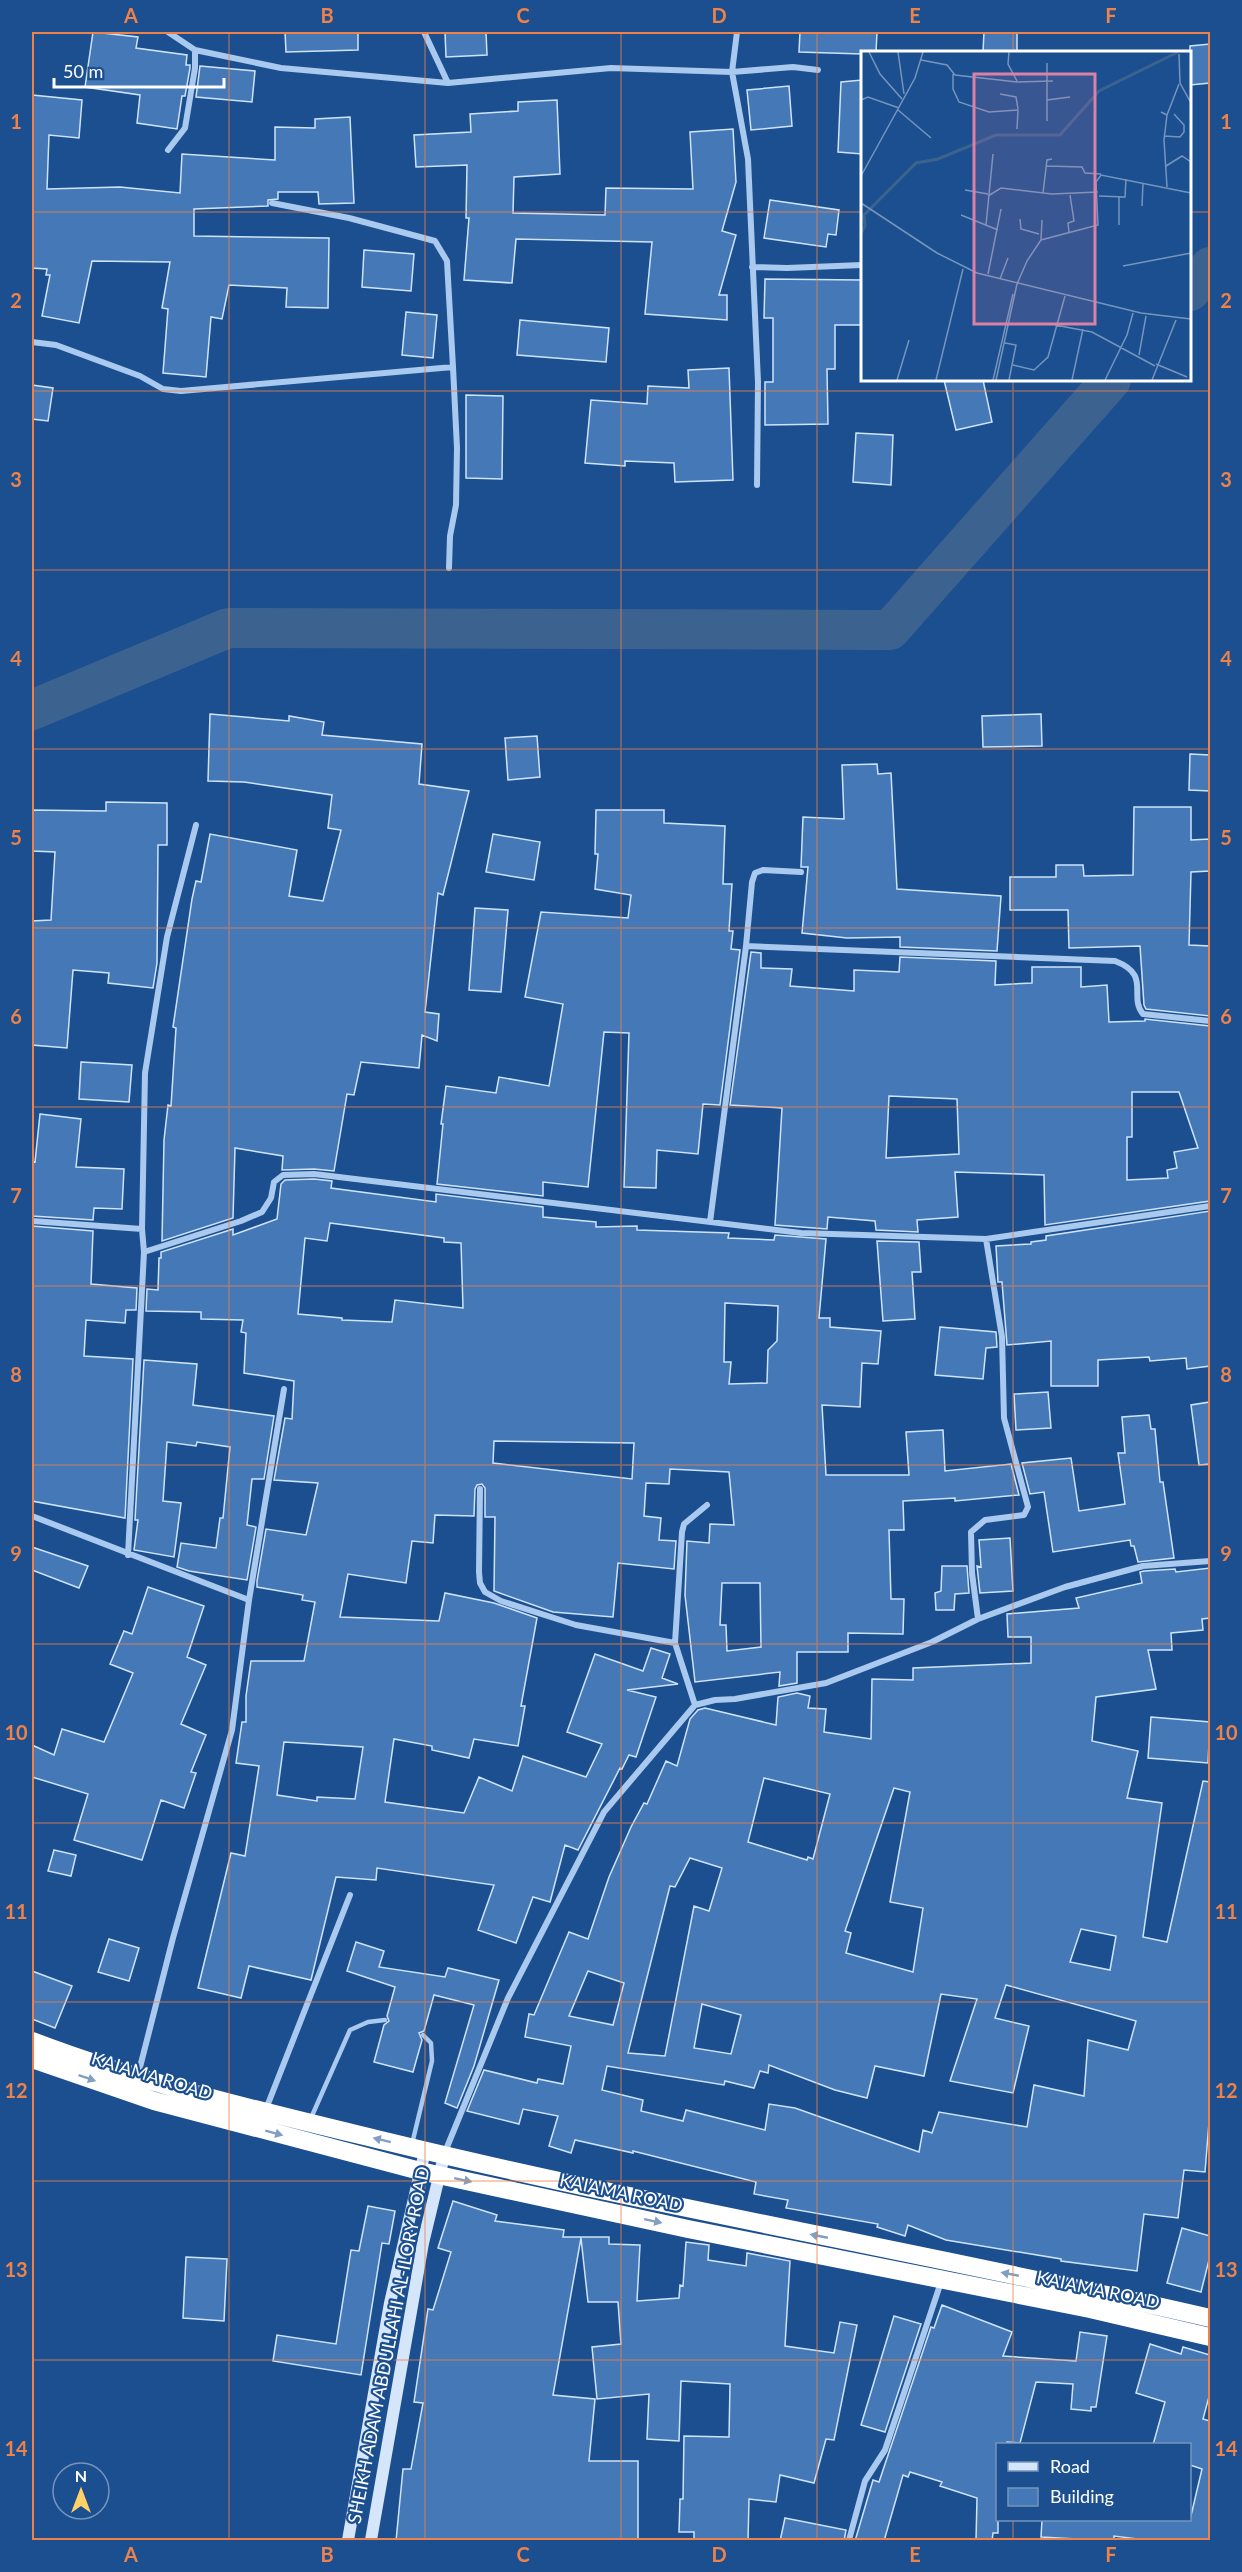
<svg xmlns="http://www.w3.org/2000/svg" width="1242" height="2572" font-family="Lato,sans-serif">
<rect width="100%" height="100%" fill="#1b4f8f"/>
<g fill="none" stroke-linecap="round" stroke-linejoin="round">
<path stroke="#3c6290" stroke-width="40" d="M1190 291 1210 267
M32 710 228 628 890 630 1111 380"/>
</g>
<path fill="#4478b7" stroke="#cfe3fa" stroke-width="1.5" fill-rule="evenodd" d="M93 32 138 37 136 48 187 55 186 65H190V68L185 96H182L177 129 137 123 140 95 85 87Z
M285 32H358V50L286 52Z
M445 32H486L487 55 446 57Z
M800 32H877L876 52H862V54L799 52Z
M984 32H1017V52H983Z
M1210 44V83L1190 85V46Z
M200 66 255 71 252 102 196 97Z
M862 80V154L838 152 841 82Z
M789 86 792 126 751 130 747 90Z
M32 95 82 100 79 138 49 135 47 189 120 187 180 193 182 154 275 160V127L315 128V119L350 117 354 203 319 204 318 192H278V199L268 200V206L194 209V236L329 238 328 308 286 307 287 288 229 285 222 319 211 317 206 377 163 373 168 309 162 308 170 262 92 261 79 323 42 316 50 275H46L47 269 32 268Z
M557 100 560 174 514 177 513 213 605 215 606 188 693 189 690 132 733 129 736 182 722 231 736 235 719 295H727V320L645 314 652 242 516 239 512 283 464 280 469 218H466L467 165 416 167 414 135 471 132 470 114 518 111V102Z
M770 200 839 210 836 235 828 234 826 247 764 238Z
M364 250 414 254 411 291 362 287Z
M765 279 862 280V325H835V369H827L828 424 765 425V382H773V318H764Z
M406 312 437 315 433 358 402 355Z
M520 320 609 328 606 362 517 355Z
M729 368 733 480 675 482 674 463 625 461V466L585 463 591 400 647 404 648 386 689 388 688 370Z
M944 380H983L992 422 956 430Z
M32 385 53 388 48 421 32 419Z
M466 395 503 396 502 479 466 478Z
M856 433 893 435 891 485 853 482Z
M210 714 289 721V716L324 722 322 735 422 744 419 784 469 791 443 895 438 893 425 1012 439 1014 437 1041 422 1035 419 1068 361 1062 354 1095 347 1094 334 1171 314 1169 282 1170 283 1156 235 1148 233 1218 162 1241 164 1140 168 1105 171 1106 176 1028 173 1027 192 899 196 881 201 882 210 834 297 850 289 896 323 901 341 830 328 828 332 795 244 782 208 781Z
M1041 714 1042 746 983 747 982 716Z
M537 736 540 777 508 780 505 738Z
M1190 754 1210 755V791L1189 790Z
M877 764 878 774 891 773 897 889 1001 896 997 951 900 947V937L847 938 802 933 808 867H801L803 817 844 819 842 765Z
M106 802 167 803V845H158L157 963 153 988 108 983 109 973 73 970 67 1048 32 1045V921L51 920 55 852 32 851V810L106 811Z
M1134 807H1191V840L1210 839V871L1191 872 1189 945 1210 946V1016L1146 1009 1144 1005 1140 946 1069 948 1068 910H1010V877H1056V865H1083L1084 876 1133 875Z
M596 810H664V823L725 826 723 884H732L729 931H733L731 949 740 950 720 1105 703 1104 698 1154 657 1150 656 1188 624 1187 629 1033 604 1032 588 1187 543 1182V1196L437 1184 443 1124H441L446 1086 496 1093 499 1077 549 1086 563 1004 525 997 541 912 628 918 631 895 595 889 598 854H595Z
M493 834 540 842 534 880 486 872Z
M475 908 508 910 501 992 469 990Z
M751 952 761 953V968L792 969 790 986 854 991V970L899 972 900 957 996 961 995 985 1032 983V967H1081V987L1107 985 1109 1022 1145 1021V1019L1210 1026V1201L1045 1225 1044 1175 955 1172 958 1217 917 1220 918 1232 876 1230 875 1221 828 1217 827 1229 775 1225 782 1108 730 1105ZM1132 1092H1179L1198 1148 1174 1152 1177 1168 1167 1170 1168 1178 1127 1180V1137H1132ZM889 1096 957 1099 959 1154 886 1158Z
M81 1062 132 1065 129 1102 79 1099Z
M40 1114 81 1119 76 1167 124 1169 122 1209 94 1208 93 1220 32 1216V1161L35 1162Z
M314 1179 332 1181 331 1188 436 1202V1194L543 1207V1217L596 1222V1227L637 1226V1230L729 1233 728 1238 774 1240 775 1235 826 1239 819 1318H830V1327L881 1331 878 1364 862 1363 860 1407 822 1405 826 1475H909L906 1432 943 1430 945 1471 1011 1464 1019 1495 955 1501V1498L903 1501 904 1530H889L891 1599H904L903 1634 848 1633V1652H797V1683L779 1686 780 1672 695 1682 685 1595 687 1541 709 1543 710 1524 734 1525 729 1472 670 1469 669 1484 646 1483 644 1516 661 1518 659 1540 676 1541 674 1569 618 1563 613 1617 553 1612 494 1591 495 1517H485V1488L482 1484 477 1485 475 1489 474 1516 435 1515 433 1543 412 1541 406 1583 348 1574 340 1617 439 1621 445 1593 494 1603 537 1618 521 1706H525L518 1746 474 1739 469 1758 432 1750V1746L394 1739 385 1802 464 1813 479 1777 512 1791 523 1756 586 1777 602 1744 567 1732 595 1654 643 1671 651 1648 670 1654 662 1678 678 1684 627 1690 656 1697 636 1757 629 1755 622 1769 620 1768 578 1850 565 1845 550 1902 533 1897 516 1943 478 1930 494 1885 377 1868 376 1880 336 1877 311 1980 249 1966 241 1998 198 1988 231 1853 245 1856 259 1766 236 1763 242 1722H246V1696L251 1661H304L315 1602 302 1600 303 1595 257 1587V1581L266 1529 306 1535 318 1483 274 1480 285 1418 292 1419 294 1381 244 1373 246 1333 241 1332 243 1320 201 1319V1312L146 1311 147 1289 158 1290 159 1258H161V1252L233 1229V1235L277 1219 281 1184 285 1180ZM330 1223 444 1238V1242L461 1243 463 1308 395 1300 392 1322 342 1320V1318L298 1314 305 1238 327 1241ZM725 1303 778 1306 777 1341 768 1350 767 1383 729 1384 731 1362H724ZM494 1441 634 1443 632 1479 493 1463ZM722 1583H760L761 1647 727 1651 726 1625H720ZM284 1742 363 1747 355 1799 317 1797V1801L277 1795Z
M1210 1211V1366L1187 1369 1186 1358 1150 1361 1149 1357 1098 1360V1386H1051V1341L1007 1345 1002 1282H998L996 1246 1031 1244V1242L1046 1240V1236Z
M32 1226 93 1231 91 1284 137 1288 136 1310H126L125 1323 86 1320 84 1356 133 1359 125 1518 32 1501Z
M877 1241 919 1242 921 1272H912L915 1319 883 1321Z
M940 1327 996 1332 997 1347 986 1348 983 1379 935 1375Z
M144 1360 197 1364 193 1405 274 1416 264 1479H252L247 1525 256 1527 247 1580 189 1571 177 1567 181 1543 216 1548 220 1518H223L230 1447 197 1442 196 1446 167 1442 163 1501 181 1503 174 1557 134 1550 138 1520H135Z
M1048 1392 1051 1428 1016 1430 1014 1394Z
M1210 1402V1464L1199 1465 1191 1405Z
M1149 1415 1151 1429H1155L1160 1482H1163L1174 1558 1138 1562 1134 1546H1131L1130 1540 1053 1552 1044 1492 1030 1494 1022 1463 1071 1458 1079 1511 1125 1504 1118 1453H1125L1122 1417Z
M1010 1538 1013 1591 980 1593 977 1566 981 1567 979 1540Z
M32 1547 88 1566 79 1588 32 1570Z
M942 1566H967L969 1593 955 1594 954 1610H936L935 1593 941 1591Z
M1210 1568V1618L1202 1619 1203 1630 1171 1633 1172 1650H1148L1156 1689 1096 1697 1092 1741 1138 1751 1127 1798 1162 1803 1143 1937 1167 1942 1203 1781 1210 1782V2110L1205 2172 1184 2170 1178 2218 1144 2214 1137 2271 1061 2261V2259L946 2240 908 2225 905 2236 877 2227 878 2224 786 2208 788 2200 754 2194 756 2182 633 2151V2153L575 2140 571 2153 549 2146 558 2116 523 2109 519 2124 467 2111 484 2070 537 2083 538 2079 563 2084 571 2046 525 2037 529 2014 534 2015 569 1932 588 1939 609 1877 631 1827 644 1803 647 1804 666 1761 677 1766 690 1719 698 1710 705 1708 776 1725 778 1697 797 1693 810 1696 808 1708 826 1709 824 1732 871 1739 872 1679 913 1680V1668L1031 1663V1637H1008L1007 1614 1079 1608 1076 1598 1142 1583 1140 1572 1144 1571 1175 1569 1176 1572ZM764 1778 830 1794 813 1859 808 1857 807 1860 748 1842ZM894 1788 910 1792 890 1902 923 1908 913 1972 846 1953 851 1933 845 1931ZM690 1858 722 1868 709 1911 694 1906 665 2056 628 2053 670 1886 675 1887ZM1081 1929 1116 1936 1110 1970 1070 1962ZM588 1971 624 1983 613 2025 569 2016ZM1006 1985 1136 2021 1128 2050 1088 2040 1084 2096 1034 2085 1027 2127 939 2112 932 2133 923 2130 919 2152 795 2108 769 2104 765 2130 686 2110 683 2121 641 2111 643 2100 602 2090 607 2066 724 2085 725 2081 754 2088 760 2071 768 2073 769 2065 835 2090 867 2098 875 2066 924 2076 941 1994 977 1999 950 2081 1013 2093 1029 2026 995 2018ZM702 2004 741 2015 731 2054 694 2048Z
M148 1587 204 1606 187 1657 206 1665 181 1724 206 1735 191 1772 196 1773 184 1808 161 1800 142 1860 74 1840 88 1794 32 1777V1745L54 1755 62 1729 104 1742 133 1673 110 1664 124 1631 132 1634Z
M1151 1717 1210 1722 1208 1763 1148 1758Z
M54 1850 76 1855 71 1876 48 1871Z
M109 1939 139 1948 129 1981 98 1972Z
M356 1942 384 1951 379 1967 445 1977 448 1968 499 1980 474 2066 457 2108 445 2103 474 2005 434 1995 424 2031 419 2033 422 2040 413 2072 374 2062 384 2025 389 2021 387 2016 395 1987 347 1971Z
M32 1971 72 1986 55 2028 32 2019Z
M453 2201 497 2215 495 2221 564 2230 563 2237H609V2244L640 2245 637 2301 679 2298 680 2285 683 2286 686 2242 709 2245 708 2260 746 2266 747 2253 790 2261 785 2346 834 2353 840 2322 857 2325 834 2440 826 2439 814 2483 780 2475 776 2502 749 2499 748 2541H694V2532H679L680 2499H683L684 2436 729 2437 730 2384 681 2381 679 2441 647 2439 649 2394 597 2399 592 2347 621 2344 618 2302H588L581 2238 553 2395 595 2399 589 2461H638V2541H396L403 2469H411L423 2403 414 2402 428 2309 433 2310 451 2252 438 2248Z
M368 2206 395 2211 389 2244 382 2243 361 2375 273 2361 277 2335 336 2344 351 2250 359 2251Z
M1182 2228 1210 2236V2256L1201 2292 1167 2283Z
M186 2257 227 2259 224 2321 183 2318Z
M942 2305 1012 2332 1003 2356 1076 2361 1080 2332 1107 2336 1096 2407H1091V2411L1071 2409 1073 2384 1036 2382 1020 2443 1007 2442V2445H998V2533H993L992 2541H976L977 2498 940 2486 942 2482 910 2472 908 2477 903 2475 884 2541H855L873 2480 879 2482 931 2327 934 2328Z
M894 2316 921 2324 885 2432 861 2425Z
M1150 2344 1181 2354 1183 2347 1210 2355V2393L1203 2419 1210 2421V2541H1154L1114 2536V2541L1041 2537 1042 2520H1190L1202 2469 1190 2465V2445H1153L1165 2402 1136 2393Z
M785 2518 846 2530 844 2541H780Z"/>
<g fill="none" stroke-linecap="round" stroke-linejoin="round">
<path stroke="#a9c9ee" stroke-width="4.5" d="M311 2118 350 2030 368 2022 385 2020
M412 2144 432 2061 431 2043 423 2035"/>
<path stroke="#a9c9ee" stroke-width="6" d="M168 32 195 50 281 68 448 83 611 68 732 72 793 67 818 70
M424 32 448 83
M737 32 732 72 748 159 758 382 757 485
M168 150 185 128 195 68V50
M272 203 349 218 435 241 447 261 453 367
M752 267 787 268 862 265
M32 342 56 345 140 376 163 389 181 391 453 367 457 448 456 505 450 536 449 568
M746 946 1115 961C1152 975 1128 996 1143 1014L1210 1021
M32 1221 142 1229
M710 1222 746 946 752 882 755 873 763 870 801 872
M144 1252 241 1221 262 1212 271 1198 274 1182 283 1175 314 1174 801 1233 986 1239 1210 1206
M480 1489 479 1572 480 1583 485 1592 501 1601 576 1625 675 1643
M32 1516 249 1600
M128 1555 144 1252 142 1229 145 1073 167 937 196 825
M978 1619 972 1573 971 1532 985 1520 1024 1515 1028 1507 1004 1418 1002 1337 986 1239
M695 1705 675 1643 682 1532 684 1524 707 1505
M138 2075 173 1938 232 1730 249 1600 284 1389
M266 2109 350 1895
M445 2152 508 1998 604 1812 695 1705 715 1700 735 1699 826 1683 932 1642 978 1619 1065 1587 1143 1566 1210 1561
M849 2540 865 2481 885 2450 941 2282"/>
<path stroke="#d6e6fa" stroke-width="12" d="M348 2540 390 2303 425 2151
M371 2540 423 2243 444 2156"/>
<path stroke="#fff" stroke-width="18" d="M32 2041C147 2085 269 2113 389 2142 661 2208 938 2255 1210 2318
M32 2059 154 2101 420 2171 688 2229 1090 2309 1210 2337"/>
</g>
<defs><path id="oneway-solid" d="M-6-.8H1V-3.2L6.5 0L1 3.2V.8H-6Z" transform="scale(1.5)"/></defs>
<g fill="#829ec1">
<use href="#oneway-solid" transform="translate(87 2078) rotate(19)"/>
<use href="#oneway-solid" transform="translate(274 2133) rotate(15)"/>
<use href="#oneway-solid" transform="translate(382 2140) rotate(-166)"/>
<use href="#oneway-solid" transform="translate(463 2180) rotate(12)"/>
<use href="#oneway-solid" transform="translate(653 2221) rotate(12)"/>
<use href="#oneway-solid" transform="translate(819 2236) rotate(-169)"/>
<use href="#oneway-solid" transform="translate(1010 2274) rotate(-169)"/>
</g>
<path fill="none" stroke="#ee8249" stroke-width="1.5" stroke-opacity="0.55" d="M229 32V2540M425 32V2540M621 32V2540M817 32V2540M1013 32V52M32 212H862M1190 212H1210M1013 380V2444M32 391H1210M32 570H1210M32 749H1210M32 928H1210M32 1107H1210M32 1286H1210M32 1465H1210M32 1644H1210M32 1823H1210M32 2002H1210M32 2181H1210M32 2360H1210M1013 2520V2540"/>
<g text-anchor="middle" stroke-width="4.5" stroke-linejoin="round" paint-order="stroke">
<g font-size="18" fill="#fff" stroke="#1b4f8f">
<text transform="translate(152 2076) rotate(17)" y="6">KAIAMA ROAD</text>
<text transform="translate(621 2193) rotate(12)" y="6">KAIAMA ROAD</text>
<text transform="translate(1098 2290) rotate(12)" y="6">KAIAMA ROAD</text>
<text transform="translate(389 2345) rotate(-79)" y="6">SHEIKH ADAM ABDULLAHI AL-ILORY ROAD</text>
</g>
</g>
<g transform="translate(861 51)">
<rect width="330" height="330" fill="#1b4f8f"/>
<path fill="none" stroke="#3c6290" stroke-width="3" d="M0 167 55 112 77 108 135 84H199L238 40 317 1M0 182 4 175 3 165"/>
<path fill="none" stroke="#7695bc" stroke-width="1.5" d="M8 1 19 23 41 48M37 1 43 43M148 1 147 13 156 30M318 3 319 32 330 52M60 9 86 14 94 24 156 31 192 30M186 12V70M92 23V38L98 51 128 61 157 59 156 78M139 43 155 46 157 58M0 49 7 46 38 57M186 49 209 46M37 59 70 87M300 61 306 64 303 89 306 136M306 64 318 33M303 85 319 86 323 81V74L313 63M185 115 221 116 224 122 240 123M305 115 321 105 330 111M0 125 54 27 62 1M104 139 127 143M182 142 186 109 191 108M127 145 140 137 191 143 237 141M238 145 264 146 265 128M258 146V174M0 152 76 202 116 222 280 262 330 268M281 155 282 132M100 164 137 179M159 168 160 178 178 183M125 174 132 103M208 181 207 172 213 170 209 144M180 189 181 169M262 215 330 202M127 223 140 158M139 228 147 207M194 274 231 281 294 315M144 292 155 294 148 329M278 304 285 265M295 313 326 326M152 314 173 319 187 306 204 245M36 329 48 289M75 329 102 218M132 329 152 243M135 329 156 233 166 210 180 189 237 174 235 131 240 124 330 142M211 329 222 278M244 329 266 284 272 262M291 329 315 269"/>
<path fill="#dd80a5" fill-opacity="0.15" stroke="#dd80a5" stroke-width="3" d="M113 23H234V273H113Z"/>
<rect width="330" height="330" fill="none" stroke="#fff" stroke-width="3"/>
</g>
<rect width="1242" height="2572" fill="none" stroke="#1b4f8f" stroke-width="66"/>
<rect x="996" y="2443" width="195" height="78" fill="#1b4f8f" stroke="#7695bc" stroke-width="1.5"/>
<rect x="1008" y="2462" width="30" height="9" fill="#d6e6fa" stroke="#7695bc" stroke-width="1.5"/>
<text x="1050" y="2473" font-size="18" fill="#ffffff">Road</text>
<rect x="1008" y="2488" width="30" height="18" fill="#4478b7" stroke="#7695bc" stroke-width="1.5"/>
<text x="1050" y="2503" font-size="18" fill="#ffffff">Building</text>
<g transform="translate(81 2491)"><circle r="28" fill="#1b4f8f" stroke="#7695bc" stroke-width="1.5"/>
<path d="M0-4.5L10 22L0 15L-10 22Z" fill="#ffd166"/>
<text y="-9" font-size="16" font-weight="bold" text-anchor="middle" fill="#ffffff">N</text>
</g>
<path d="M54 78v9h170v-9" fill="none" stroke="#ffffff" stroke-width="3"/>
<text x="63" y="78" font-size="18" fill="#ffffff" stroke="#1b4f8f" stroke-width="4.5" paint-order="stroke">50 m</text>
<rect x="33" y="33" width="1176" height="2506" fill="none" stroke="#ee8249" stroke-width="2"/>
<g font-size="20" text-anchor="middle" font-weight="bold" fill="#ee8249">
<text x="131" y="23">A</text>
<text x="327" y="23">B</text>
<text x="523" y="23">C</text>
<text x="719" y="23">D</text>
<text x="915" y="23">E</text>
<text x="1111" y="23">F</text>
<text x="16" y="129">1</text>
<text x="1226" y="129">1</text>
<text x="16" y="308">2</text>
<text x="1226" y="308">2</text>
<text x="16" y="487">3</text>
<text x="1226" y="487">3</text>
<text x="16" y="666">4</text>
<text x="1226" y="666">4</text>
<text x="16" y="845">5</text>
<text x="1226" y="845">5</text>
<text x="16" y="1024">6</text>
<text x="1226" y="1024">6</text>
<text x="16" y="1203">7</text>
<text x="1226" y="1203">7</text>
<text x="16" y="1382">8</text>
<text x="1226" y="1382">8</text>
<text x="16" y="1561">9</text>
<text x="1226" y="1561">9</text>
<text x="16" y="1740">10</text>
<text x="1226" y="1740">10</text>
<text x="16" y="1919">11</text>
<text x="1226" y="1919">11</text>
<text x="16" y="2098">12</text>
<text x="1226" y="2098">12</text>
<text x="16" y="2277">13</text>
<text x="1226" y="2277">13</text>
<text x="16" y="2456">14</text>
<text x="1226" y="2456">14</text>
<text x="131" y="2562">A</text>
<text x="327" y="2562">B</text>
<text x="523" y="2562">C</text>
<text x="719" y="2562">D</text>
<text x="915" y="2562">E</text>
<text x="1111" y="2562">F</text>
</g>
</svg>
